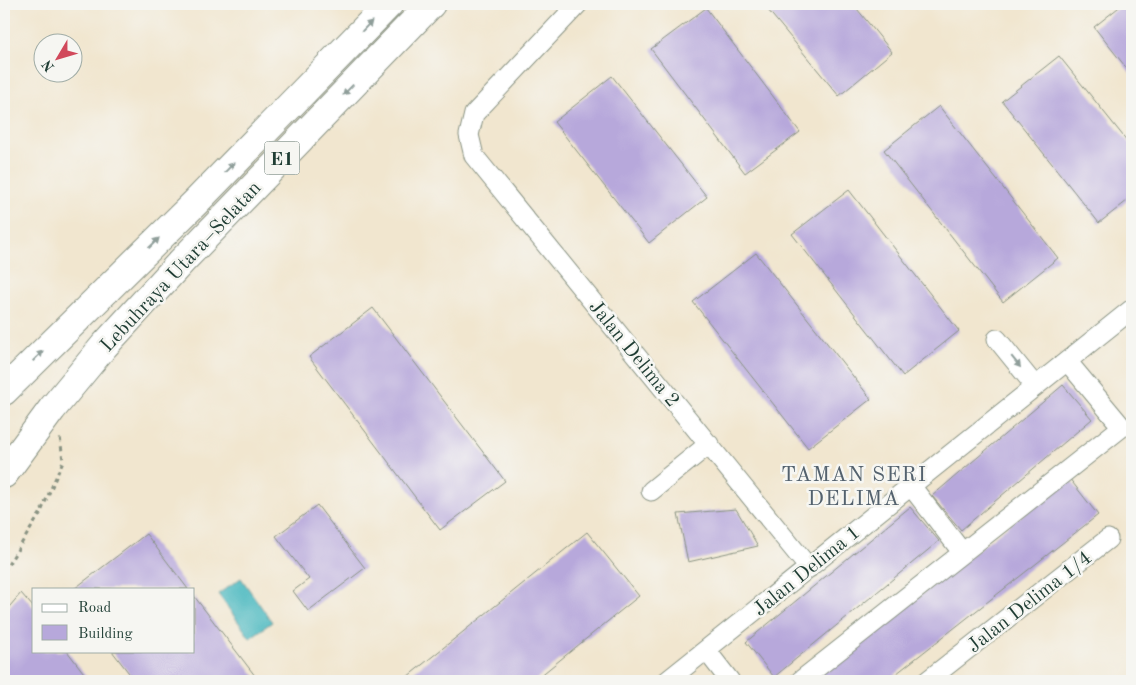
<svg xmlns="http://www.w3.org/2000/svg" width="1136" height="685" font-family="'Old Standard TT',serif">
<rect width="100%" height="100%" fill="#f6f6f2"/>
<filter id="ink" filterUnits="userSpaceOnUse"><feTurbulence type="fractalNoise" baseFrequency=".02" numOctaves="2"/><feDisplacementMap in="SourceGraphic" scale="10" xChannelSelector="R" yChannelSelector="G"/><feConvolveMatrix kernelMatrix="1 2 1 2 8 2 1 2 1" color-interpolation-filters="sRGB"/></filter>
<filter id="wash" filterUnits="userSpaceOnUse"><feTurbulence type="fractalNoise" baseFrequency=".0096" numOctaves="4" result="noise"/><feDisplacementMap in="SourceGraphic" scale="20" xChannelSelector="R" yChannelSelector="G"/><feGaussianBlur stdDeviation="1.12" result="paint"/><feColorMatrix in="noise" values="0 0 0 0 0 0 0 0 0 0 0 0 0 0 0 0 0 1.4 0 .05"/><feComposite in="paint" operator="in"/></filter>
<g filter="url(#wash)">
<rect width="100%" height="100%" fill="#f1e6cf"/>
<path fill="#49b8bf" stroke="#347a7a" d="M241 578 272 622 250 638 218 594Z"/>
<g id="blocks">
<path fill="#b7a8db" d="M763 4H853L892 52 839 96Z
M1123 4H1132V75L1094 27Z
M706 8 800 132 745 173 651 49Z
M1059 56 1132 147V197L1099 223 1002 101Z
M612 76 707 197 649 243 554 122Z
M939 106 1058 258 1003 302 884 150Z
M849 190 959 331 903 376 792 234Z
M756 253 871 399 808 448 693 302Z
M373 308 505 481 440 530 309 357Z
M1063 385 1092 419 961 530 932 496Z
M1069 478 1098 515 887 681H811Z
M317 505 365 568 308 611 293 591 309 579 276 536Z
M910 507 939 541 774 677 746 642Z
M736 509 758 546 688 562 678 514Z
M587 532 639 596 534 681H402Z
M146 534 188 589H74Z
M21 593 34 608V651H67L90 681H4V613Z
M194 596 259 681H135L112 651H194Z"/>
</g>
</g>
<g filter="url(#ink)">
<use href="#blocks" fill-opacity="0" stroke="#889282" stroke-width="1"/>
<g fill="none" stroke-linecap="round" stroke-linejoin="round">
<g stroke="#889282" stroke-width="21">
<path id="minor" d="M578 4 474 114 469 135 474 156 809 568
M997 339 1035 386
M911 486 962 552
M651 491 709 444
M706 650 730 681
M667 681 1132 309
M800 681 1122 427 1067 361
M927 681 1108 539"/>
</g>
<g stroke="#889282" stroke-width="30">
<path id="highway" d="M4 391 195 203 389 4
M4 474 52 409 104 346 182 261 431 4"/>
</g>
<path stroke="#889282" stroke-width="3" stroke-dasharray="4 4" stroke-linecap="butt" d="M4 571 40 514 63 461 60 436"/>
<use href="#minor" stroke="#fff" stroke-width="19"/>
<use href="#highway" stroke="#fff" stroke-width="28"/>
</g>
<defs><path id="oneway-solid" d="M-6-.8H1V-3.2L6.5 0L1 3.2V.8H-6Z" transform="scale(1.25)"/></defs>
<g fill="#8f9e9a">
<use href="#oneway-solid" transform="translate(367 26) rotate(-46)"/>
<use href="#oneway-solid" transform="translate(348 90) rotate(134)"/>
<use href="#oneway-solid" transform="translate(229 168) rotate(-46)"/>
<use href="#oneway-solid" transform="translate(154 243) rotate(-44)"/>
<use href="#oneway-solid" transform="translate(38 356) rotate(-45)"/>
<use href="#oneway-solid" transform="translate(1016 362) rotate(51)"/>
</g>
</g>
<g text-anchor="middle" stroke-width="5" stroke-linejoin="round" paint-order="stroke">
<rect fill="#f6f6f2" stroke="#60746d" stroke-width="1" x="264.5" y="141.5" width="35" height="33" rx="4"/>
<g font-size="19" font-weight="bold" fill="#1f3d34">
<text x="282" y="165">E1</text>
</g>
<g font-size="20" fill="#1f3d34" stroke="#f6f6f2">
<text transform="translate(180 266) rotate(-47)" y="7">Lebuhraya Utara–Selatan</text>
<text transform="translate(635 353) rotate(51)" y="7">Jalan Delima 2</text>
<text transform="translate(806 570) rotate(-39)" y="7">Jalan Delima 1</text>
<text transform="translate(1029 601) rotate(-38)" y="7">Jalan Delima 1/4</text>
</g>
<g font-size="21" letter-spacing="1" fill="#54626e" stroke="#f6f6f2">
<text x="854" y="481">TAMAN SERI<tspan x="854" dy="24">DELIMA</tspan></text>
</g>
</g>
<rect width="1136" height="685" fill="none" stroke="#f6f6f2" stroke-width="20"/>
<rect x="32" y="588" width="162" height="65" fill="#f6f6f2" stroke="#a0aca6"/>
<rect x="42" y="604" width="25" height="8" fill="#ffffff" stroke="#a0aca6"/>
<text x="78" y="612" font-size="15" fill="#1f3d34">Road</text>
<rect x="42" y="625" width="25" height="15" fill="#b7a8db" stroke="#a0aca6"/>
<text x="78" y="638" font-size="15" fill="#1f3d34">Building</text>
<g transform="translate(58 58) rotate(232)"><circle r="24" fill="#f6f6f2" stroke="#a0aca6"/>
<path d="M0-4L9 19L0 12L-9 19Z" fill="#d1495b"/>
<text y="-8" font-size="14" font-weight="bold" text-anchor="middle" fill="#1f3d34">N</text>
</g>
</svg>
